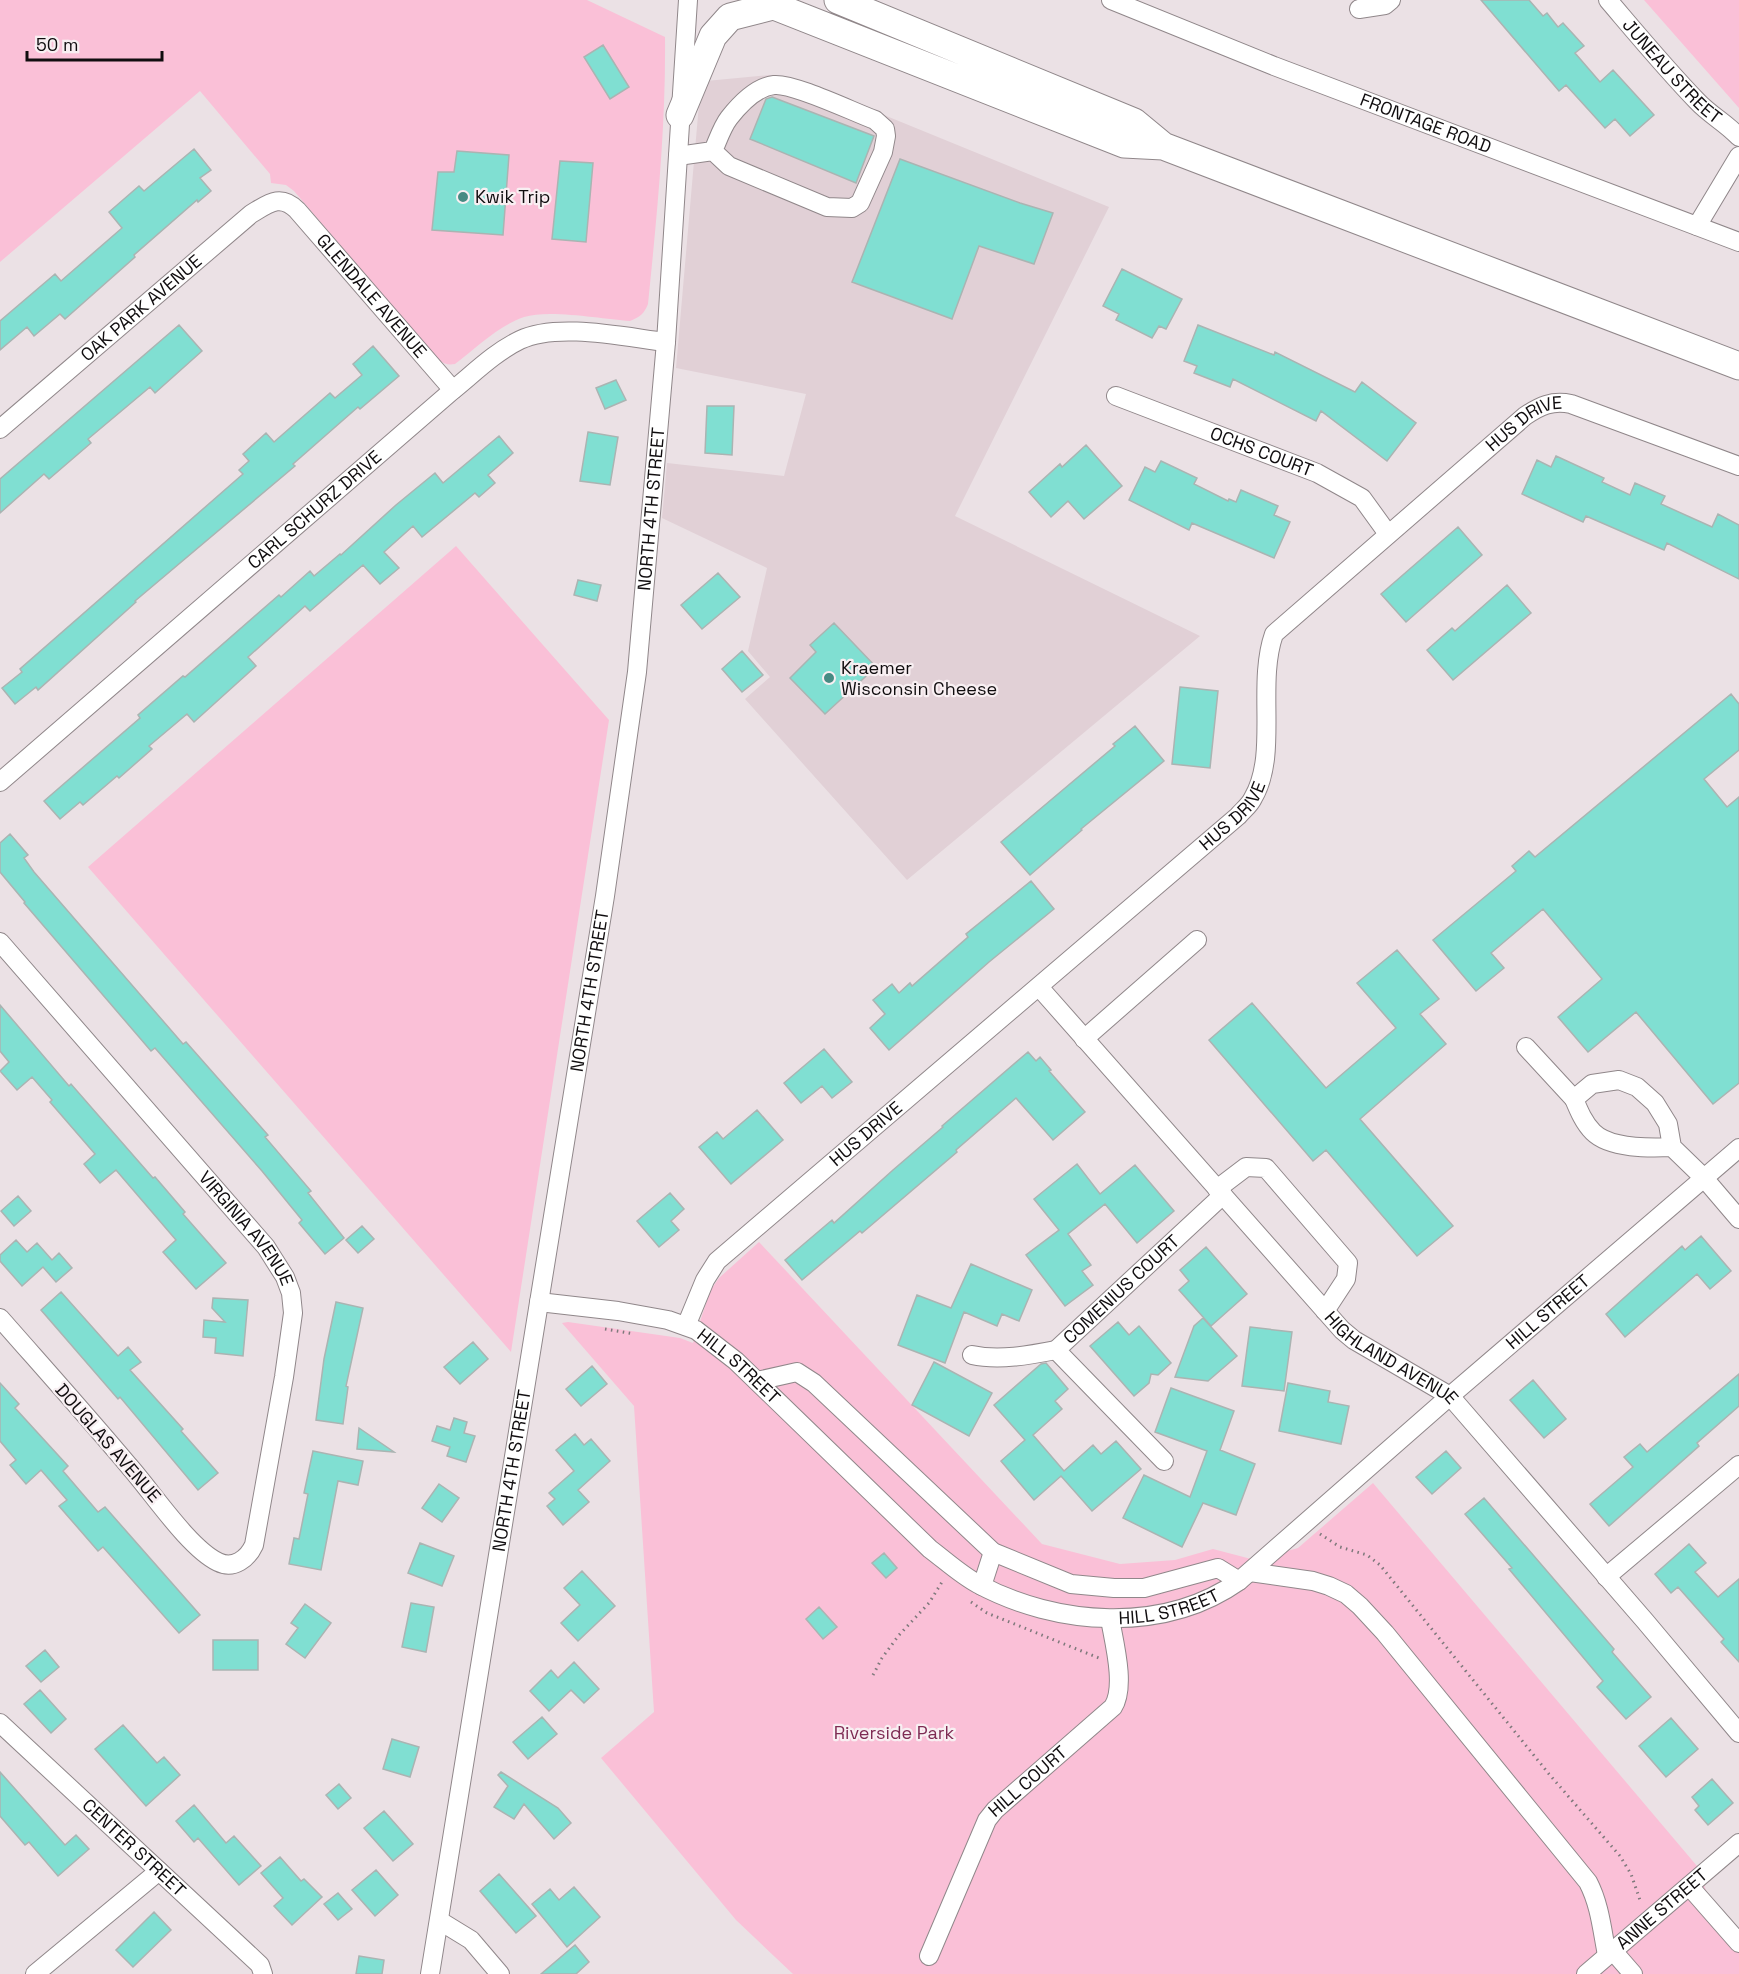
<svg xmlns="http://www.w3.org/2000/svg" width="1739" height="1974" font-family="'Space Grotesk',sans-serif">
<rect width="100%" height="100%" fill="#ebe1e5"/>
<path fill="#e1d0d6" d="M770 75 835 95 1109 207 955 516 1200 636 907 880 745 699 770 677 748 651 767 568 662 518 667 463 784 476 806 394 676 368 699 104 706 81Z"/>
<path fill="#fac0d7" d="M0 0H587L665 37C666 126 657 215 648 304 644 314 640 317 630 321 602 319 549 309 524 317 498 326 476 348 455 364 444 366 439 361 432 353L294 191 286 185 271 183 270 174 200 91 0 262Z
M1644 0H1739V108Z
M456 546 609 720 511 1352 88 867Z
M759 1242 1042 1544 1120 1564 1175 1560 1213 1549 1255 1560 1298 1548 1373 1483 1697 1866 1710 1901 1739 1935V1974H793L736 1920 601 1758 654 1712 634 1406 562 1323 568 1322 680 1338 693 1343 710 1291 719 1278Z"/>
<path fill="#80dfd2" stroke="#aab4b2" stroke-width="1.5" d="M1481 0H1529L1543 16 1547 13 1558 27 1563 23 1584 46 1575 53 1600 82 1613 70 1654 115 1630 136 1615 119 1605 128 1566 85 1559 91Z
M603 45 629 87 610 99 584 57Z
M772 97 874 136 856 183 750 139 766 99Z
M194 149 211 170 200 178 211 191 198 202 197 200 134 255 135 257 65 319 60 314 34 336 27 327 0 350V321L55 274 61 281 122 228 109 212 139 186 144 191Z
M457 151 509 155 503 235 432 230 438 172H454Z
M900 159 1020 203 1053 213 1034 264 979 246 952 319 852 282Z
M560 161 593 163 586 242 552 239Z
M1122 269 1182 299 1166 329 1159 326 1152 338 1116 320 1119 314 1103 306Z
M179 325 202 351 155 393 150 387 88 439 91 443 49 479 44 474 0 513V479Z
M1198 325 1274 355 1275 352 1355 392 1362 382 1416 423 1387 461 1321 411 1316 421 1233 379 1230 387 1194 373 1197 366 1184 361Z
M373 346 399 376 360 409 358 407 293 464 295 466 135 601 136 602 38 690 36 687 15 704 2 688 22 672 20 669 243 474 239 470 249 461 243 454 266 433 274 442 330 393 335 398 362 375 353 364Z
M616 380 626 400 605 409 596 388Z
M707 406H734L732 455 705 453Z
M588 432 618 437 610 485 580 481Z
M499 436 513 453 488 475 495 483 479 497 475 493 422 537 413 526 384 552 399 568 380 584 363 565 310 611 305 606 248 657 256 666 194 722 187 714 149 746 152 749 119 778 117 776 83 805 80 802 60 819 44 801 140 718 138 715 183 676 185 677 279 595 281 597 310 571 314 576 340 554 341 555 396 505 435 473 443 483Z
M1086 445 1122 486 1084 519 1068 501 1051 517 1029 492 1060 464 1062 467Z
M1556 456 1604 478 1602 482 1630 495 1635 483 1665 496 1661 504 1712 527 1718 514 1739 525V579L1667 543 1664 550 1586 516 1583 522 1522 494 1537 460 1551 467Z
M1161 461 1197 478 1194 484 1228 501 1229 499 1236 502 1241 490 1278 506 1274 515 1290 522 1274 558 1192 523 1189 530 1129 500 1145 467 1155 472Z
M1458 527 1482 555 1406 622 1381 594Z
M718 573 740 597 702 629 681 605Z
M578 580 601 585 597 601 574 595Z
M1507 585 1531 613 1453 680 1427 650 1452 628 1455 631Z
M834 623 876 667 825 714 790 678 816 652 810 645Z
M742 651 763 675 742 692 722 669Z
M1180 687 1218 691 1210 768 1172 764Z
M1731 694 1739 704V750L1704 779 1727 807 1739 797V1083L1713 1104 1636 1012 1588 1052 1558 1017 1602 979 1543 909 1491 953 1504 968 1476 991 1433 940 1516 871 1512 866 1529 851 1535 857Z
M1135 726 1164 761 1081 829 1082 830 1030 875 1001 842 1115 746 1113 744Z
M10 834 28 855 24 858 34 872 183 1044 186 1042 268 1135 265 1137 311 1191 308 1193 344 1238 325 1254 299 1223 302 1220 262 1171 155 1048 151 1051 24 903 25 902 0 872V843Z
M1031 881 1054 909 989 962 889 1050 870 1028 885 1014 873 1000 892 984 899 993 910 983 912 986 968 937 966 934Z
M1397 950 1439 999 1420 1014 1446 1044 1360 1119 1453 1226 1417 1256 1326 1150 1313 1161 1209 1040 1252 1003 1326 1088 1396 1028 1357 983Z
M0 1005 69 1086 71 1084 153 1178 155 1177 185 1212 183 1214 226 1263 196 1289 163 1252 176 1240 116 1170 100 1183 84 1164 95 1154 50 1102 52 1100 32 1077 17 1090 0 1071 9 1062 0 1051Z
M824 1049 852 1082 832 1098 822 1086 801 1103 784 1083Z
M1028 1052 1036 1061 1040 1057 1051 1070 1049 1071 1085 1112 1053 1140 1016 1098 956 1150 957 1152 862 1233 860 1231 802 1280 785 1260 832 1220 834 1223 893 1170 943 1127 942 1126Z
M757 1110 783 1140 731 1184 699 1147 717 1132 723 1139Z
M1077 1164 1100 1194 1135 1165 1174 1211 1137 1243 1105 1204 1068 1234 1091 1265 1082 1271 1093 1285 1065 1306 1026 1255 1059 1230 1034 1199Z
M670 1193 684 1209 671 1221 679 1230 659 1247 637 1221Z
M18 1196 31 1211 14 1226 1 1211Z
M362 1226 374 1239 358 1253 346 1240Z
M1701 1236 1731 1271 1710 1289 1697 1274 1625 1337 1606 1314 1682 1246 1685 1250Z
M16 1240 27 1252 37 1243 52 1260 59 1253 72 1268 56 1282 43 1267 22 1286 0 1261V1255Z
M1206 1247 1247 1294 1211 1326 1179 1290 1189 1281 1180 1270Z
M971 1264 1032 1290 1019 1321 1002 1314 997 1326 964 1312 945 1363 898 1345 917 1295 951 1308Z
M61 1292 118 1356 128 1347 141 1362 130 1370 183 1429 181 1431 218 1473 198 1490 120 1397 118 1399 41 1310Z
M213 1298 248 1300 243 1356 215 1353 216 1338 203 1337 204 1320 225 1322 212 1308Z
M336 1302 363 1308 346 1386 348 1387 343 1424 316 1420 324 1359Z
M1203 1318 1237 1356 1208 1381 1175 1377 1194 1326Z
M1118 1322 1129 1335 1139 1326 1171 1363 1158 1375 1151 1374 1149 1383 1134 1396 1090 1346Z
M1250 1327 1292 1332 1284 1391 1242 1386Z
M473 1342 488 1359 460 1384 444 1367Z
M934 1362 992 1393 969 1436 912 1405Z
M1046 1363 1068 1389 1055 1401 1062 1409 1033 1435 1064 1471 1093 1445 1101 1454 1116 1441 1141 1469 1092 1511 1061 1476 1034 1500 1001 1461 1025 1440 994 1405 1041 1364Z
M592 1366 607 1384 581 1406 566 1389Z
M1739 1374V1406L1697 1443 1699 1446 1609 1526 1590 1504 1633 1467 1624 1457 1640 1444 1647 1452Z
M1533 1380 1566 1419 1544 1438 1510 1400Z
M0 1383 19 1404 15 1408 68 1466 63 1471 98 1512 105 1507 200 1615 179 1633 103 1547 98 1551 59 1506 67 1500 41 1470 26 1484 10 1465 16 1460 0 1441Z
M1288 1383 1330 1391 1328 1402 1349 1406 1341 1444 1279 1431Z
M1171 1388 1234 1411 1220 1450 1255 1464 1236 1515 1203 1503 1182 1547 1123 1518 1144 1475 1190 1497 1207 1451 1155 1432Z
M454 1418 467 1422 464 1433 475 1436 466 1462 447 1456 450 1447 432 1441 437 1426 450 1430Z
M359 1428 394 1452 357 1449Z
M575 1434 584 1445 591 1439 610 1461 578 1490 589 1502 563 1525 547 1506 555 1499 549 1493 574 1471 556 1450Z
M313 1451 363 1461 358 1485 338 1481 321 1570 289 1564 294 1538 299 1539 308 1494 304 1493Z
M1446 1451 1461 1468 1432 1494 1416 1477Z
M439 1484 459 1498 442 1522 422 1508Z
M1484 1498 1614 1649 1612 1652 1651 1697 1626 1719 1597 1687 1603 1681 1509 1569 1512 1568 1465 1514Z
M420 1543 454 1556 442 1586 408 1573Z
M1689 1544 1706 1563 1695 1572 1718 1597 1739 1579V1662L1721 1642 1724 1639 1678 1587 1671 1593 1655 1574Z
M884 1553 897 1568 886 1578 872 1563Z
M582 1571 615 1606 578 1641 561 1623 580 1605 564 1588Z
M411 1603 434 1607 426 1652 402 1647Z
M305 1604 331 1623 305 1658 286 1644 298 1628 291 1623Z
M819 1607 837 1627 823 1639 806 1619Z
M213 1640H258V1670H213Z
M45 1650 59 1667 41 1682 26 1666Z
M574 1662 599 1689 584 1703 571 1690 549 1711 530 1691 551 1670 558 1678Z
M40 1690 66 1719 51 1733 24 1704Z
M542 1717 557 1734 528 1759 513 1742Z
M1671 1718 1698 1749 1666 1777 1639 1746Z
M123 1725 157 1763 164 1757 180 1775 146 1806 95 1749Z
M392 1739 419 1747 410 1777 383 1769Z
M0 1772 65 1845 76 1835 89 1849 58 1876 29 1842 25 1845 0 1816Z
M501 1772 558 1808 571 1823 554 1839 524 1804 514 1819 494 1807 508 1786 498 1775Z
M1712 1779 1733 1803 1708 1825 1695 1810 1699 1806 1692 1797Z
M339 1784 351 1798 338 1809 326 1795Z
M194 1805 226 1843 234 1836 261 1866 239 1885 198 1838 194 1842 176 1821Z
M384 1811 413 1844 393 1861 364 1828Z
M280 1857 301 1881 304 1879 322 1897 292 1925 274 1906 283 1898 261 1873Z
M376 1870 398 1895 375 1916 352 1890Z
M499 1874 536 1916 516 1933 480 1891Z
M574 1887 600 1917 567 1947 532 1904 550 1889 559 1900Z
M338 1893 352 1909 338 1920 324 1904Z
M154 1912 171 1930 133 1967 116 1950Z
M575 1945 589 1962 576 1974H541Z
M359 1956 384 1960 382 1974H356Z"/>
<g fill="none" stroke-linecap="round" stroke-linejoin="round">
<g stroke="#90878a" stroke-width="20">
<g id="minor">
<path id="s1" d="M1111 0 1274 66 1739 242"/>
<path id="s2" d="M1608 0C1637 34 1666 69 1697 101 1710 115 1726 123 1739 137"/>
<path d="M1359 9 1385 5 1391 0"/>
<path d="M678 156 713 151C718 140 722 127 729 118 740 104 756 87 774 85 794 83 853 112 875 120L885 129 886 136 883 152 860 203 852 208 827 207 729 166 713 151"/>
<path d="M1697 226 1739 156"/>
<path id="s3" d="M1116 396 1317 473 1362 498 1388 534"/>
<path id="s4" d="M0 429 251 214C268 204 280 193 297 210L453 390"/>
<path id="s5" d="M0 782 453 390C474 373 495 352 520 340 557 322 624 337 666 342"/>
<path id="s6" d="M0 942 266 1247 285 1277 291 1293 293 1313 284 1377 254 1545C248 1558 234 1570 218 1562 189 1548 152 1492 129 1466 87 1416 43 1367 0 1318"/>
<path id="s7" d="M1039 987 1342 1330 1354 1340 1450 1396 1645 1621 1739 1733"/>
<path d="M1084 1039 1197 940"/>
<path d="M1526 1047 1574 1099"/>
<path d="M1672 1147C1650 1148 1610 1149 1593 1132 1584 1123 1579 1111 1574 1099L1592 1084 1619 1080 1637 1087 1655 1103 1668 1124 1672 1147 1704 1178 1739 1219"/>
<path d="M1217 1189 1246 1167 1266 1168 1348 1263 1346 1279 1325 1311"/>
<path id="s8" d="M539 1302 618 1311 668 1320 696 1330 736 1361 930 1549C946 1561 961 1575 978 1584 1056 1626 1164 1634 1239 1581L1450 1396 1739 1148"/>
<path id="s9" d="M686 1326 705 1280 717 1261 1238 816C1243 810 1250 805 1253 798 1279 754 1256 685 1274 634L1525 416C1540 406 1552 400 1571 404L1739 466"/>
<path d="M972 1355C999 1361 1030 1355 1056 1350"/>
<path d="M757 1381 797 1372 814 1383 993 1552 1071 1584 1114 1588H1144L1218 1568 1239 1581"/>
<path id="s10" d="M1164 1461 1056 1350 1223 1195"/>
<path d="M1250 1572 1313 1581 1329 1586 1346 1594 1360 1606 1385 1633 1588 1882C1600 1905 1602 1930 1607 1955"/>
<path d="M1606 1577 1739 1465"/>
<path d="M982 1586 993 1552"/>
<path id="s11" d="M0 1723 260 1965 263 1974"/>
<path d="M1689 1886 1739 1943"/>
<path d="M440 1921 471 1940 500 1974"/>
<path d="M1613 1951 1633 1974"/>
<path id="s12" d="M929 1956 987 1820 995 1810 1113 1707C1126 1687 1114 1642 1110 1619"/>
<path d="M35 1974 159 1871"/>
<path id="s13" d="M430 1974 605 896 637 672 666 342 688 0"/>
<path id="s14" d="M1586 1974 1739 1843"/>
</g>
</g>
<g stroke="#90878a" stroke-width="29">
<path id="highway" d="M759 0 1124 144 1163 146 1739 366
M838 0 1134 122 1163 146
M680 115 713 36 730 17 773 6"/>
</g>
<path stroke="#7e787b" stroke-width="3" stroke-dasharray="1.5 4.5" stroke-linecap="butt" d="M605 1329 634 1334
M1320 1534 1340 1547 1367 1555 1380 1565 1549 1774 1620 1856 1631 1874 1641 1903
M971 1602 987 1613 1099 1658
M873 1675 882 1658 899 1635 929 1603 942 1582"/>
<use href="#minor" stroke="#fff" stroke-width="18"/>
<use href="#highway" stroke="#fff" stroke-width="27"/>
</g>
<g fill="#468b83" stroke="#f8eff2" stroke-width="2">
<circle cx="463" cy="197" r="6"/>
<circle cx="829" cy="678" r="6"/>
</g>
<g text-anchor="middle" stroke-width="4.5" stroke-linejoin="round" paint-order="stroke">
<g font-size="18" fill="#100d0f" stroke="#f8eff2">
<text dy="6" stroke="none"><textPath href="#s2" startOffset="96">JUNEAU STREET</textPath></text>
<text dy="6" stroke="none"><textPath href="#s1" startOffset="338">FRONTAGE ROAD</textPath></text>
<text dy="6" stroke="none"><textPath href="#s4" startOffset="496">GLENDALE AVENUE</textPath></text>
<text dy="6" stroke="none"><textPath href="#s4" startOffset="186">OAK PARK AVENUE</textPath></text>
<text dy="6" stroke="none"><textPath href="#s9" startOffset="1276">HUS DRIVE</textPath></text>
<text dy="6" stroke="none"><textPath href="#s3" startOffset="156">OCHS COURT</textPath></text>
<text dy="6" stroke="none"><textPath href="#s13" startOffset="1482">NORTH 4TH STREET</textPath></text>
<text dy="6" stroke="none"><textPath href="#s5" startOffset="416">CARL SCHURZ DRIVE</textPath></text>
<text dy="6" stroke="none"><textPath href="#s9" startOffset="754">HUS DRIVE</textPath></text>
<text dy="6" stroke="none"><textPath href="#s13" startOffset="996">NORTH 4TH STREET</textPath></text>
<text dy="6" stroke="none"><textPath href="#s9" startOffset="268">HUS DRIVE</textPath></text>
<text dy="6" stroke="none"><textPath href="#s6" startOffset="378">VIRGINIA AVENUE</textPath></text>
<text dy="6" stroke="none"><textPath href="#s10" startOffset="244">COMENIUS COURT</textPath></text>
<text dy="6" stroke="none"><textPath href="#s8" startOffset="1224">HILL STREET</textPath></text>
<text dy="6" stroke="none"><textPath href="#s7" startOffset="514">HIGHLAND AVENUE</textPath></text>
<text dy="6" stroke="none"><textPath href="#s8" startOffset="216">HILL STREET</textPath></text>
<text transform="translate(108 1443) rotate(49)" y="6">DOUGLAS AVENUE</text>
<text dy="6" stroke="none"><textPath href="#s13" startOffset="510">NORTH 4TH STREET</textPath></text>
<text dy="6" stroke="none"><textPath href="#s8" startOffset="738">HILL STREET</textPath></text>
<text dy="6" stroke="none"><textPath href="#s12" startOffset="204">HILL COURT</textPath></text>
<text dy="6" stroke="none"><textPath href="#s11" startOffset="183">CENTER STREET</textPath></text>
<text dy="6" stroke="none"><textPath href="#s14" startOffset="100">ANNE STREET</textPath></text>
</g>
<g font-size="18" fill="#100d0f" stroke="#f8eff2" text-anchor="start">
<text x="475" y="203">Kwik Trip</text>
<text x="841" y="674">Kraemer<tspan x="841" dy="21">Wisconsin Cheese</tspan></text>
</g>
<g font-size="18" fill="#7e2b53" stroke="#f8eff2">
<text x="894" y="1739">Riverside Park</text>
</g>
</g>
<path d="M27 51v9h135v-9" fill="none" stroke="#100d0f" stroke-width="3"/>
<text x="36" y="51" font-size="18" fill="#100d0f" stroke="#f8eff2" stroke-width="4.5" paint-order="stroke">50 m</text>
</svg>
